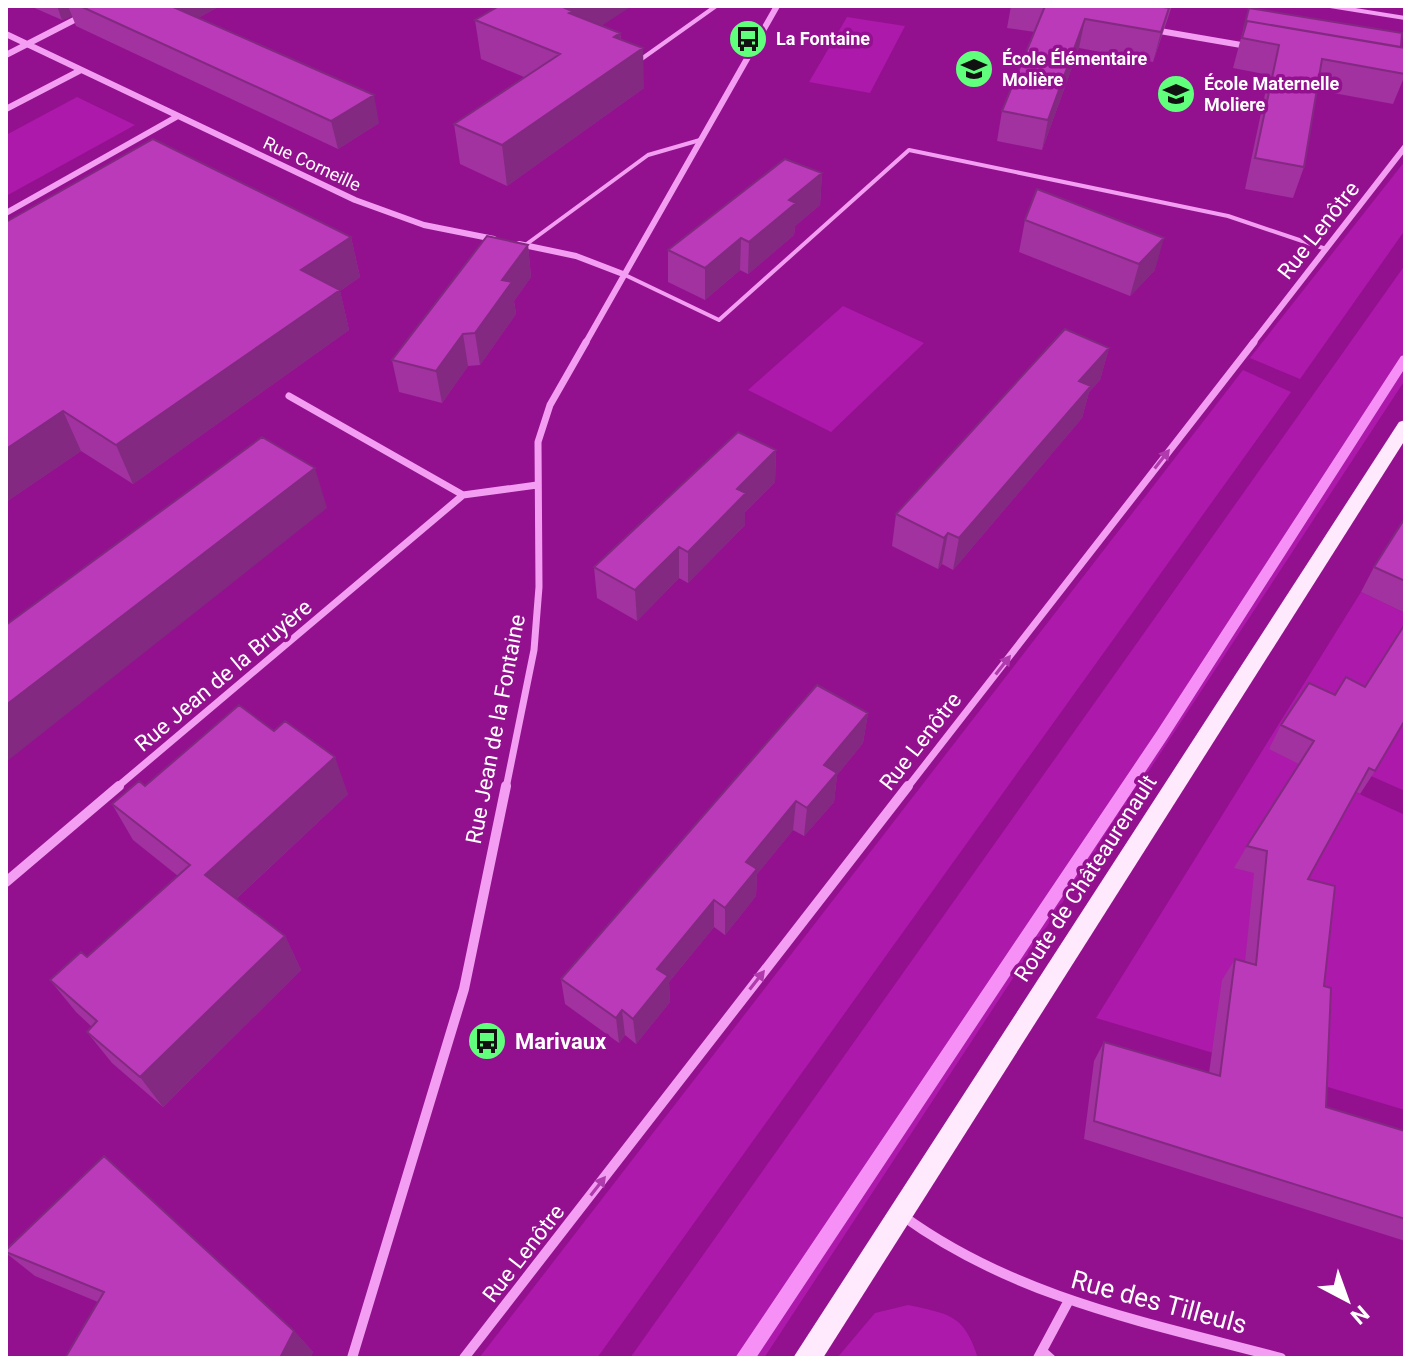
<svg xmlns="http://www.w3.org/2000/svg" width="1411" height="1364" font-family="Roboto,sans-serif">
<rect width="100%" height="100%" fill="#93118f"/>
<path fill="#ad19ab" d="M847 17 905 26 870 93 809 82Z
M77 97 135 125 6 196V135Z
M1405 161V230L1300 379 1250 358Z
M1405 265V380L764 1358H630Z
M843 306 924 343 831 432 748 390Z
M1243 370 1291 392 597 1358H479Z
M1361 592 1405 613V791L1371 776 1355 792 1405 815V1110L1096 1018Z
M908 1305C949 1314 964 1314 978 1358H837L875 1313Z"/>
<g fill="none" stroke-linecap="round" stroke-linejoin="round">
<path fill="#f690f6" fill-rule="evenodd" d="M1405 355V368L1167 739 756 1358H735L1157 731 1401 356Z"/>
<path stroke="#f39ef2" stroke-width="4" d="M1330 6 1405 18
M640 60 716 6
M524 246 648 155 700 140
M623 274 719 320 909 150 1228 216 1326 249"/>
<path stroke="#f39ef2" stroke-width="7" d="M1042 1349 1052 1358"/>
<path stroke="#f39ef2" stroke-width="6" d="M1154 30 1247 46
M6 34 355 200 424 225 494 239
M6 55 80 17
M6 109 81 70
M6 213 178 116
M519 244 576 256 623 274
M585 344 777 6
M1252 344 1405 147"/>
<path stroke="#f39ef2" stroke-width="7" d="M289 396 463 495
M116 788 463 495 537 485
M506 788 534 650 539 587 538 442 550 405 586 342
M907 788 1254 342"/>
<path stroke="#f39ef2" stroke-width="10" d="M6 882 119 786
M903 1216C1016 1298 1149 1323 1281 1358
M352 1358 464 989 506 786
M464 1358 908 786
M1038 1358 1068 1302"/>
<path fill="#ffeafd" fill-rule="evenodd" d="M1405 420V440L823 1358H793L1399 422Z"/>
</g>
<path fill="#a1329f" d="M30 6H220L198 18 379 123 338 149 76 26 72 16 62 20Z
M1011 6H1172L1153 62 1079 48 1042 150 997 141 1002 111 1035 32 1007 28Z
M1249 8 1405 48V75L1393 104 1317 90 1304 167 1293 198 1245 189 1269 75 1233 68Z
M475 20 602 26 620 33 621 39 644 88 507 186 460 164 454 124 524 77 481 59Z
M822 173 820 205 795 226 794 235 748 274 740 270 705 300 668 282V250Z
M1025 220 1155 270 1130 296 1019 252Z
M6 222 351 237 360 277 340 291 349 330 133 484 81 451 6 502Z
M528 245 531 277 514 301 516 314 480 365 468 366 442 403 399 392 392 360Z
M1109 348 1100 380 1089 392 1082 418 953 570 942 564 938 569 892 546 896 514Z
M776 450 775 482 745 512V525L688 583 679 578 637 621 597 598 594 567Z
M1405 518V613L1361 592 1374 567Z
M868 713 863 743 837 775 834 802 804 836 793 830 757 874 756 896 725 935 714 927 669 982 670 1002 636 1044 625 1035 619 1043 565 1004 561 979Z
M1281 725 1375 771 1360 794 1356 792 1308 879 1324 986 1326 1107 1405 1131V1241L1084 1139 1094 1061 1104 1042 1209 1073 1222 980 1235 959 1245 962 1254 873 1234 868 1247 846 1299 764 1269 749Z
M145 786 348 794 236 899 285 936 301 970 163 1107 112 1063 87 1032 92 1027 76 1012 50 980 87 957 178 876 133 840 112 804Z
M6 1250 294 1331 313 1352 310 1358H65L98 1302 35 1276 6 1253Z"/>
<path fill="#832982" d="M57 6H68L72 16 62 20Z
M166 6H220L174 31Z
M569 6H632L575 43 565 8Z
M1169 8 1161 37 1153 62 1161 32Z
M1085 19 1079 48 1042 150 1048 120Z
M620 33 622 62 643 48 644 88 507 186 502 145 614 37Z
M374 95 379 123 338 149 331 121Z
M822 173 820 205 795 226 794 235 748 274 749 242 789 200Z
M351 237 360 277 340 291 349 330 133 484 116 445 301 270Z
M741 238 740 270 705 300V268Z
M1164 238 1155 270 1130 296 1139 264Z
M528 245 531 277 514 301 516 314 480 365 475 333 502 280Z
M463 334 468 366 442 403 436 371Z
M1109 348 1100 380 1089 392 1082 418 953 570 959 538 1079 381Z
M63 411 81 451 6 502V449Z
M776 450 775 482 745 512V525L688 583V552L737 489Z
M315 468 327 508 6 762V705Z
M948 533 942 564 938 569 944 538Z
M679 547V578L637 621 635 590Z
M868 713 863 743 837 775 834 802 804 836 807 808 824 765Z
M335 757 348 794 224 910 205 875Z
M796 801 793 830 757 874 756 896 725 935V908L746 862Z
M714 900V927L669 982 670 1002 636 1044 633 1019 657 969Z
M285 936 301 970 163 1107 140 1077Z
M622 1010 625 1035 619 1043 616 1018Z
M294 1331 313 1352 310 1358H280Z"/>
<path fill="#bb3ab9" stroke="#832982" stroke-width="2" d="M80 6H171L374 95 331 121Z
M499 6H569L565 8 572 11 569 13 620 33 614 37 643 48 502 145 454 124 560 54 475 20Z
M1045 6H1157L1169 8 1161 32 1085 19 1048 120 1002 111Z
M1249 8 1402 33 1401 47 1247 21 1244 28Z
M1247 21 1405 48V74L1322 59 1304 167 1255 158 1279 45 1242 38Z
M153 139 351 237 301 270 340 290 116 445 63 411 6 449V222Z
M785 159 822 173 789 200 796 203 749 242 741 238 705 268 668 250Z
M1037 189 1164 238 1139 264 1025 220Z
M487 236 528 245 502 280 512 282 475 333 463 334 436 371 392 360Z
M1065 329 1109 348 1079 381 1091 386 959 538 948 533 944 538 896 514Z
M738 432 776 450 737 489 746 493 688 552 679 547 635 590 594 567Z
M262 437 315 468 6 705V625Z
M1405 518V581L1374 567Z
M1405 624V720L1375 771 1369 768 1308 879 1335 886 1324 986 1331 988 1326 1107 1405 1131V1219L1094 1121 1104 1042 1220 1076 1235 959 1256 965 1267 851 1247 846 1314 741 1281 725 1309 683 1335 695 1346 677 1365 687Z
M817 685 868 713 824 765 837 773 807 808 796 801 746 862 757 869 725 908 714 900 657 969 668 976 633 1019 622 1010 616 1018 561 979Z
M239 705 274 731 285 721 335 757 205 875 285 936 140 1077 87 1032 97 1021 50 980 81 952 87 957 190 865 112 804 139 781 145 786Z
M104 1156 294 1331 280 1358H65L104 1292 6 1252V1250Z"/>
<defs><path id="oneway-solid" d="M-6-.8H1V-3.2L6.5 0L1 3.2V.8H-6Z" transform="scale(2)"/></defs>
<g fill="#b03bad">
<use href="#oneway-solid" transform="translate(1162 459) rotate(-52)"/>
<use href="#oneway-solid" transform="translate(1003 665) rotate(-52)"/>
<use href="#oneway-solid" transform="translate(757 980) rotate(-52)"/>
<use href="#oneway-solid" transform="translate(598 1186) rotate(-52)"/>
</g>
<defs>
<g id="bus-disc" transform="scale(2)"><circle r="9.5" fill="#60ff7c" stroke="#93118f"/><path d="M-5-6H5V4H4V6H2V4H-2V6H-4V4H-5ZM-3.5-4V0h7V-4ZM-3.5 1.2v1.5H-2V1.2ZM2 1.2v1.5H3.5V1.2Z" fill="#111"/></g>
<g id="school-disc" transform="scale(2)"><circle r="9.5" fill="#60ff7c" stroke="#93118f"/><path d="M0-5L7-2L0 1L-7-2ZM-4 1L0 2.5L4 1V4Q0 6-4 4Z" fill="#111"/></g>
</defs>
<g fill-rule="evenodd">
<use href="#bus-disc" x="748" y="39"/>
<use href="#school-disc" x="974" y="69"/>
<use href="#school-disc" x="1176" y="94"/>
<use href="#bus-disc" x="487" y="1041"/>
</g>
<g text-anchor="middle" stroke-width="7" stroke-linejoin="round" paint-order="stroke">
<g font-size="18" font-weight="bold" fill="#fff" stroke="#93118f" text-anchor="start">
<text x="776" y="45">La Fontaine</text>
<text x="1002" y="65">École Élémentaire<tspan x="1002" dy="21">Molière</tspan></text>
<text x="1204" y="90">École Maternelle<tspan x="1204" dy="21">Moliere</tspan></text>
</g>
<g font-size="18" fill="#fff" stroke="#93118f">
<text transform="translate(312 164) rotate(25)" y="6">Rue Corneille</text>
</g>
<g font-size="22" fill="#fff" stroke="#93118f">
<text transform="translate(1318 230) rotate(-52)" y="8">Rue Lenôtre</text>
<text transform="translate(223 675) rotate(-40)" y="8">Rue Jean de la Bruyère</text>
<text transform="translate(495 729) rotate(-79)" y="8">Rue Jean de la Fontaine</text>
<text transform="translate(920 741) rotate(-52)" y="8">Rue Lenôtre</text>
<text transform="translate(1085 878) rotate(-57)" y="8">Route de Châteaurenault</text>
<text transform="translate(523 1253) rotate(-52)" y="8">Rue Lenôtre</text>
</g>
<g font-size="22" font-weight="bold" fill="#fff" stroke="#93118f" text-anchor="start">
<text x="515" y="1049">Marivaux</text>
</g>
<g font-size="26" fill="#fff" stroke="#93118f">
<text transform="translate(1159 1302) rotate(15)" y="9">Rue des Tilleuls</text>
</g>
</g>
<rect width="1411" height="1364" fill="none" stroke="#ffffff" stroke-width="16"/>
<g transform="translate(1347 1300) rotate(139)" stroke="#93118f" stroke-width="6" paint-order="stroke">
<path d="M0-6L14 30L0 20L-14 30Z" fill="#ffffff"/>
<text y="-12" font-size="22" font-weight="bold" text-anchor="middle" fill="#ffffff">N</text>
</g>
</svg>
